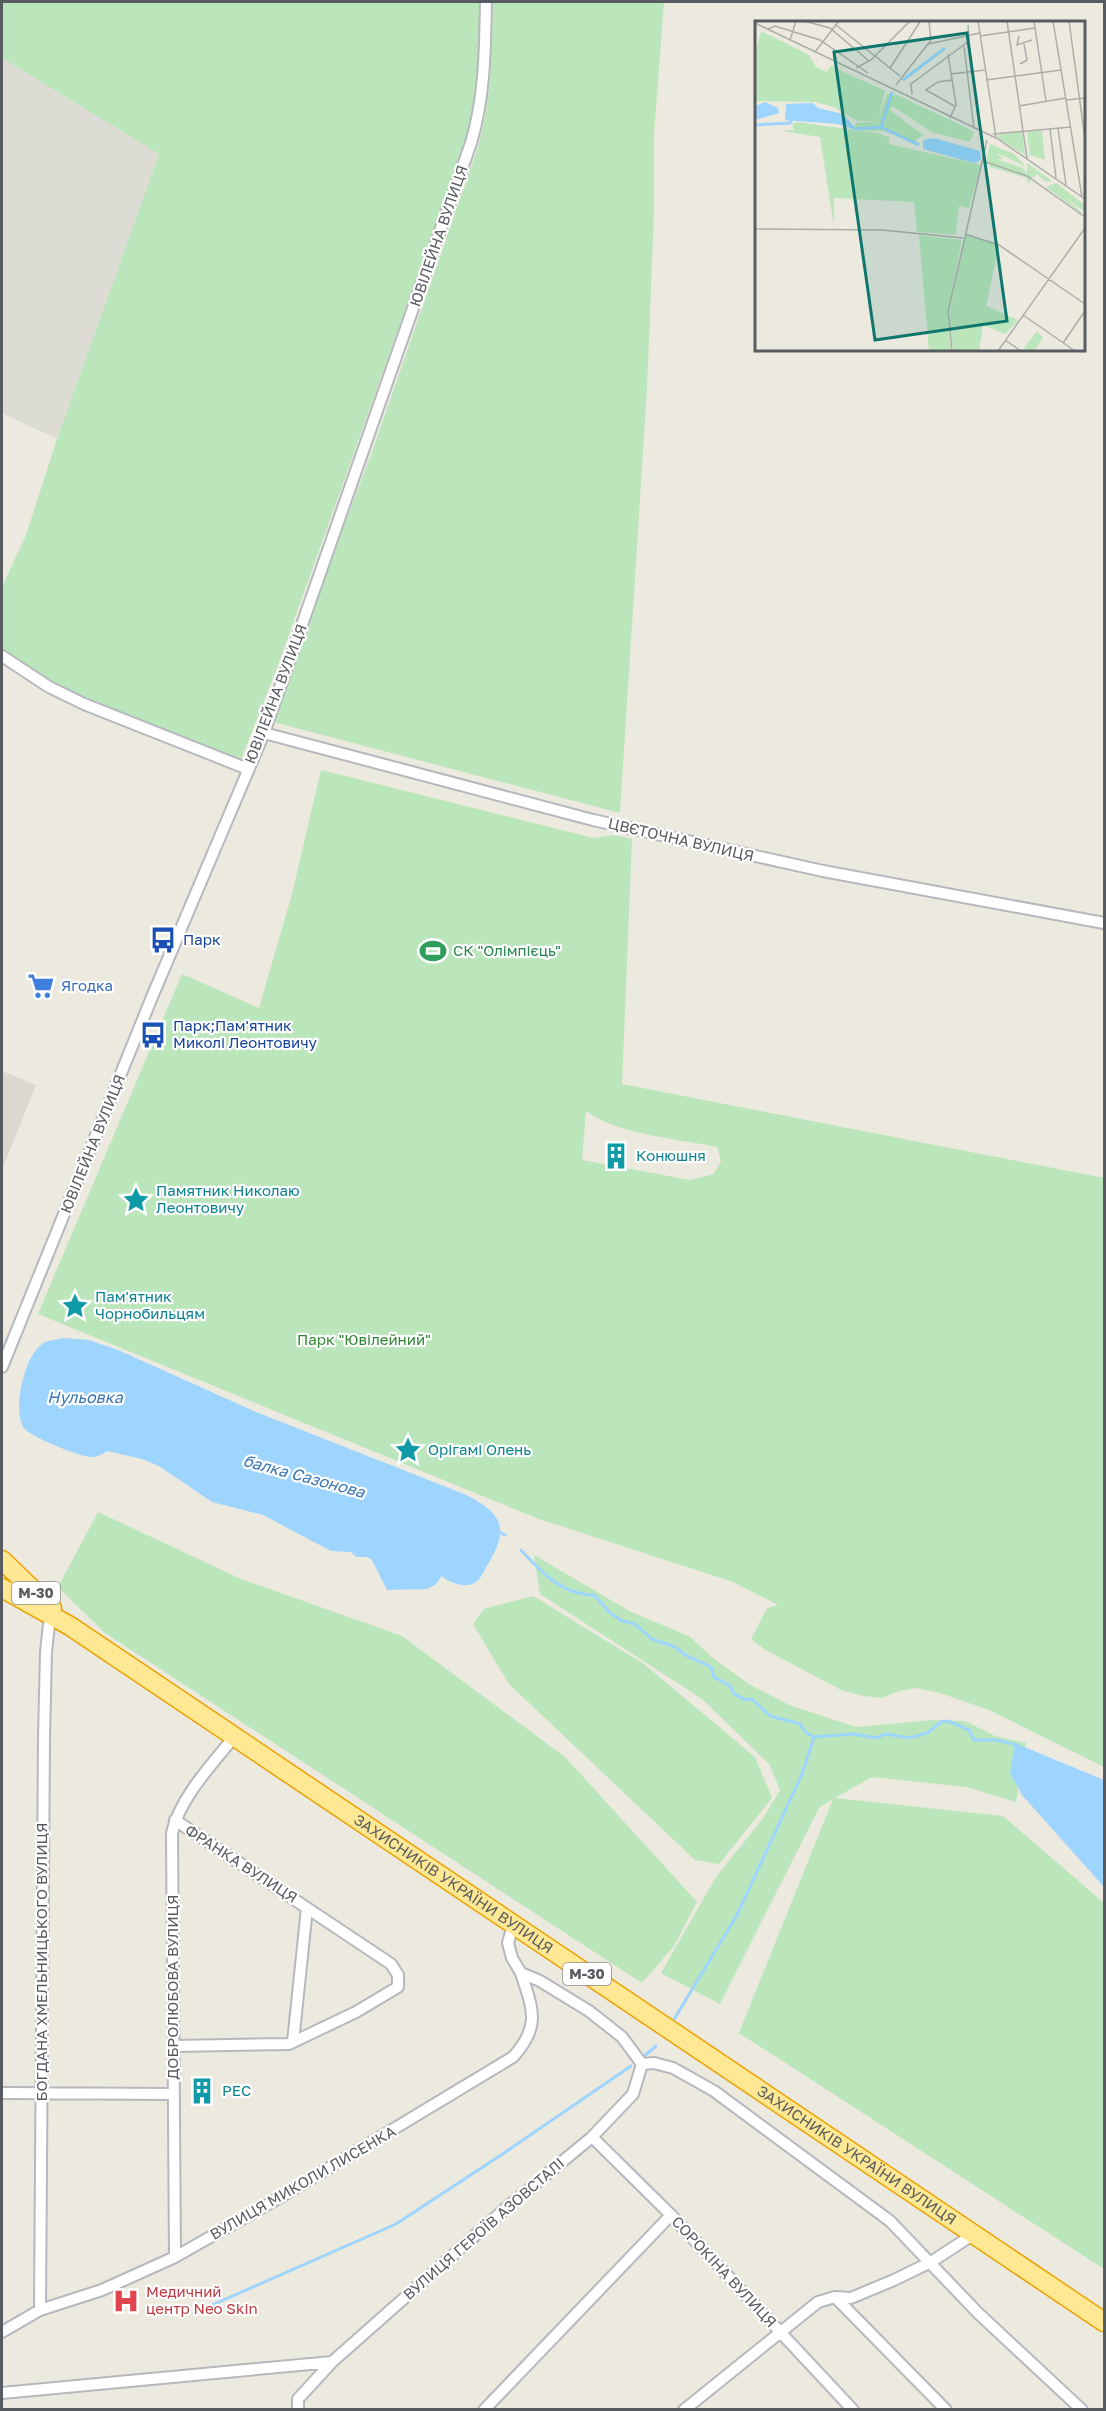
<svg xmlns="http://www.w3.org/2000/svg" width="1106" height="2411" font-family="'Golos Text',sans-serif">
<rect width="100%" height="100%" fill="#ece9df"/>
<path fill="#dcdbd4" d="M2 58 159 154 57 439 2 413Z"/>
<path fill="#dcd8ce" d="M2 1071 36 1085 2 1170Z"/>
<path fill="#bbe5ba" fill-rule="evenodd" d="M2 2H480C479 50 478 95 465 142L277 668 239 765 119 718 2 656V587L26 535 57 439 159 154 2 58Z
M493 2H664L654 134V211L647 388 620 813 277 723 273 719 310 615 372 452 478 147C492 99 492 51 493 2Z
M321 770 593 838 614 835 632 839 622 1084 1104 1178V1767L989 1710 940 1693 916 1688 899 1691 882 1698 863 1696 841 1690 764 1649 751 1639 767 1608 778 1605 733 1582 536 1518 38 1314 182 974 259 1008 292 894ZM586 1111C616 1134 679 1139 717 1147L721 1161 714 1174 690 1180 582 1160Z
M98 1512 241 1579 402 1636 565 1757 697 1902 674 1946 642 1983 105 1633 58 1587Z
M534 1555 631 1612 689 1636 714 1659 749 1684 789 1705 856 1727 933 1720 965 1721 995 1736 1026 1743 1016 1802 966 1787 872 1777 835 1798 1003 1816 1104 1903V2269L739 2033 833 1799 819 1808 720 2004 661 1973 716 1877 764 1817 780 1790 769 1764 702 1699 540 1594Z
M533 1596 644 1664 755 1757 772 1798 719 1864 695 1860 509 1684 473 1624 484 1609Z"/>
<path fill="#9dd5ff" d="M63 1338 89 1340 118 1350 256 1412 464 1494C503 1513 510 1528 487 1566 482 1574 479 1584 468 1585 459 1586 448 1582 442 1576L435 1585 427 1589 387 1590 372 1560 367 1557H356L351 1552 331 1551 263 1515 212 1502 159 1466 142 1459 107 1451C101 1455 97 1457 90 1457 78 1456 28 1436 23 1427 13 1408 24 1358 41 1345 46 1340 56 1340 63 1338Z
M1015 1743 1104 1780V1887L1022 1795 1010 1773Z"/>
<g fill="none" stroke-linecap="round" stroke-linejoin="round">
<path stroke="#9dd5ff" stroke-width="3" d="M499 1532 505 1535
M521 1550C541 1572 562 1595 594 1595L610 1613 622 1621 635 1624 652 1639 675 1647 685 1655 711 1667 714 1677 730 1686 734 1694 746 1700 752 1699 770 1716 800 1724 806 1733 814 1737 853 1734 876 1738 886 1734 909 1738 927 1733 941 1722 948 1721 969 1730 974 1740H996L1017 1745
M673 2021 737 1915 802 1774 814 1737
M643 2057 656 2046
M194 2313 396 2224 501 2155 631 2066"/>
<g stroke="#b5b8bd" stroke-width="14">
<path id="minor" d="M2 656 49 687 84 704 248 769
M264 733 593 820 823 871 1104 923
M2 1367 152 997 264 733 471 143C485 96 485 50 486 2
M513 1924 508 1943 512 1958 521 1973 540 1981 589 2011 622 2037 642 2064
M293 2042 307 1908
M174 2046 289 2044 356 2012 398 1987V1975L391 1964 175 1820
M642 2064 654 2063 673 2068 714 2091 890 2221 978 2313 1082 2410
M2 2093 174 2094
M592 2137 671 2215 853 2410
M175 2257 172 1833C179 1799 213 1763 234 1737
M835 2297 946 2410
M40 2310 44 1737 46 1652 50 1615
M2 2332 40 2310 102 2290 175 2257 279 2198 513 2057C541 2026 533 2010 521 1973
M2 2393 332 2362
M298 2410V2399L332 2362 505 2209 592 2137 633 2094 642 2064
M484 2410 671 2215
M684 2410 818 2302 835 2297 851 2298 894 2280 931 2262 974 2234"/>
</g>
<g stroke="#eca100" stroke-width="21">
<g id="trunk">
<path d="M2 1560 52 1608"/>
<path id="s1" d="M2 1588 70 1626 1104 2322"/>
</g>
</g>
<use href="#minor" stroke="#fff" stroke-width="10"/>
<use href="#trunk" stroke="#ffe893" stroke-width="18"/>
</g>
<defs>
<g id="bus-bare" transform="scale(2.07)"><path d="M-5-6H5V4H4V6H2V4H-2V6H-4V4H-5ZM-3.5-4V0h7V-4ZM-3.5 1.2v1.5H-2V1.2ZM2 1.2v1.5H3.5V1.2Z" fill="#1a4fb4" stroke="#fff" stroke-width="2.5" paint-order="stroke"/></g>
<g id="stadium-bare" transform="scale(2.07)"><path d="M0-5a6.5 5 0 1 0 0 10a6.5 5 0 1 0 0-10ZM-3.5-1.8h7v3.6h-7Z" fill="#2e9e5b" stroke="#fff" stroke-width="2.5" paint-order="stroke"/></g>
<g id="supermarket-bare" transform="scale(2.07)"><path d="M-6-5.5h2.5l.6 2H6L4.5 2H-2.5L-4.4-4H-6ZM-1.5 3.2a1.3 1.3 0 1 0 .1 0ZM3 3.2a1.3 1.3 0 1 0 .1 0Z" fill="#3f7fe0" stroke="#fff" stroke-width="2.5" paint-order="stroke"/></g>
<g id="building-bare" transform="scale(2.07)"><path d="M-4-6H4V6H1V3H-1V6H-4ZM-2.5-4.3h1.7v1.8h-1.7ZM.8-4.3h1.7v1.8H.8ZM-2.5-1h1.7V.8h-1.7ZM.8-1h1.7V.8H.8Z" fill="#0f9aa8" stroke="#fff" stroke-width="2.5" paint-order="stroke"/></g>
<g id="sight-bare" transform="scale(2.07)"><path d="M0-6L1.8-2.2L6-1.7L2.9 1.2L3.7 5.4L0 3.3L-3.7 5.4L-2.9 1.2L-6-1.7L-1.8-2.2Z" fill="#0f9aa8" stroke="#fff" stroke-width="2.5" paint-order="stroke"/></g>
<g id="hospital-bare" transform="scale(2.07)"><path d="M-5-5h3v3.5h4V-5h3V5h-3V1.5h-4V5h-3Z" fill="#e0444e" stroke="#fff" stroke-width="2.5" paint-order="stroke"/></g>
</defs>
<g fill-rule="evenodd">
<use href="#bus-bare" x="163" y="940"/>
<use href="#stadium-bare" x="433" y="951"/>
<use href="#supermarket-bare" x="41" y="986"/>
<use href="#bus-bare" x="153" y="1035"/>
<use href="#building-bare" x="616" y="1156"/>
<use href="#sight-bare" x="136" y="1200"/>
<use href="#sight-bare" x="75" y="1306"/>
<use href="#sight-bare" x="408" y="1450"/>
<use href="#building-bare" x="202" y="2091"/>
<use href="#hospital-bare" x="126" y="2301"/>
</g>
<g text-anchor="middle" stroke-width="4.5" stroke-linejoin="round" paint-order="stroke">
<g fill="#fff" stroke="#8a8d90" stroke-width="1.5">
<rect x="12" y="1582" width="48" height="22" rx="4.5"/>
<rect x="563" y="1963" width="48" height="22" rx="4.5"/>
</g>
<g font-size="14" font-weight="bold" fill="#585c61">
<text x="36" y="1598">М-30</text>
<text x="587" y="1979">М-30</text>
</g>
<g font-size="15" fill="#585c61" stroke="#fff">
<text transform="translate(439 236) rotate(-71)" y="5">ЮВІЛЕЙНА ВУЛИЦЯ</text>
<text transform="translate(276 694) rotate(-69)" y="5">ЮВІЛЕЙНА ВУЛИЦЯ</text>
<text transform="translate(681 840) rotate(13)" y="5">ЦВЄТОЧНА ВУЛИЦЯ</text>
<text transform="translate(93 1144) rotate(-68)" y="5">ЮВІЛЕЙНА ВУЛИЦЯ</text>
<text transform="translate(241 1864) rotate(33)" y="5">ФРАНКА ВУЛИЦЯ</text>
<text dy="5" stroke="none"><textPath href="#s1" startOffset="540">ЗАХИСНИКІВ УКРАЇНИ ВУЛИЦЯ</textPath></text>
<text transform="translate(42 1962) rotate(-90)" y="5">БОГДАНА ХМЕЛЬНИЦЬКОГО ВУЛИЦЯ</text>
<text transform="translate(173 1987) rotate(-90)" y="5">ДОБРОЛЮБОВА ВУЛИЦЯ</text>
<text dy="5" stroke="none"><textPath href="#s1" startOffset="1026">ЗАХИСНИКІВ УКРАЇНИ ВУЛИЦЯ</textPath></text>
<text transform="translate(303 2183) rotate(-30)" y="5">ВУЛИЦЯ МИКОЛИ ЛИСЕНКА</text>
<text transform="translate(484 2229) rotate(-41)" y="5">ВУЛИЦЯ ГЕРОЇВ АЗОВСТАЛІ</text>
<text transform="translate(724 2272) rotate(47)" y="5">СОРОКІНА ВУЛИЦЯ</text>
</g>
<g font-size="15" fill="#164399" stroke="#fff" text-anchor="start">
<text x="183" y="945">Парк</text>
<text x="173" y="1031">Парк;Пам'ятник<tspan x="173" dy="17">Миколі Леонтовичу</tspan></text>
</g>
<g font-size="15" fill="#27864d" stroke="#fff" text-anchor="start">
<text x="453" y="956">СК "Олімпієць"</text>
</g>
<g font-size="15" fill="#366cbe" stroke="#fff" text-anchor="start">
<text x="61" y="991">Ягодка</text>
</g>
<g font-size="15" fill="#0d838f" stroke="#fff" text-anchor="start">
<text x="636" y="1161">Конюшня</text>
<text x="156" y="1196">Памятник Николаю<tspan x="156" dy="17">Леонтовичу</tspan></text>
<text x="95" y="1302">Пам'ятник<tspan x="95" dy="17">Чорнобильцям</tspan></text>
<text x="428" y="1455">Орігамі Олень</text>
<text x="222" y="2096">РЕС</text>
</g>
<g font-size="15" fill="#328736" stroke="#fff">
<text x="364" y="1345">Парк "Ювілейний"</text>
</g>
<g font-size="15" fill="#be3a42" stroke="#fff" text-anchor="start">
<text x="146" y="2297">Медичний<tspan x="146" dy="17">центр Neo Skin</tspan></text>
</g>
<g font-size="16" font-style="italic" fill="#3875b3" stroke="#fff">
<text x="85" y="1403">Нульовка</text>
<text transform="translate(304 1476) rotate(15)" y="6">балка Сазонова</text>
</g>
</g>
<g transform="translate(755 21)">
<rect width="330" height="330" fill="#ece9df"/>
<path d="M6 10 54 34 61 46 72 51 76 45 130 70 123 99 132 73 142 74 212 107 219 112 215 121 177 111 137 85 135 89 168 114 161 119 162 123 129 110 100 109V102L121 100H102L79 86 60 81 0 80V34ZM41 101 123 112 135 117 133 122 138 124 226 144 214 187 204 185 201 214 162 211 159 181 79 177V206L65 116 27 110 39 109 37 104ZM267 110 270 134 243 117 244 114ZM287 110 290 139 275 134 272 111ZM235 123 259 133 271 146 243 132 249 136 241 133 248 138H241L268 147 272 153V142L298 161 290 160 295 165 282 153 278 158 279 153 273 164 272 157 235 146 231 140ZM301 162 330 184V191L311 177 330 195 291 166ZM211 213 244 224 231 285 263 299 250 313 228 304 224 330H198L194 294ZM164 214 207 219 192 294 196 330H174ZM282 310 288 317 279 330H273L269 327Z" fill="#bbe5ba"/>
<path d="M10 81 23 87 24 92 0 99V85ZM58 82 63 87 88 93 102 109 82 103 30 99 31 83ZM179 117 225 130 226 139 219 142 168 128V119Z" fill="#9dd5ff"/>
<path fill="none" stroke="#9dd5ff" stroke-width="3" d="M148 59 190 27M0 104 35 102 37 98M126 106 137 71M101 108 126 106 164 124"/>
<path fill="none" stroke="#adada9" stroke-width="1.5" d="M49 0 75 7 114 40M155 0H181M223 0 241 116M252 0 272 137M279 0 291 80M298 0 327 176M314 0 330 118M0 2 243 118 330 178M81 4 145 55M13 8 20 5 65 19 113 52M225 15 280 7M264 15 262 24 277 19M35 19 41 0M173 23 225 12M209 25 219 108M60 31 84 0M193 33 201 84 195 97M265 43 272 39 269 23M101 47 116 39 155 0M135 47 165 1M196 53 230 49M197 59 183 61 171 69 201 86M231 59 306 49M141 64 176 19 174 1M157 73 156 63 214 20 213 4M311 79 330 77M264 85 311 77M303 107 311 164M295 108 301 157M238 113 316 106M228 140 272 155 330 196M0 208 127 209 208 217M210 213 244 224 330 283M268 294 320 330M250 319 266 330M308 322 330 290M197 330 193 291 232 119M243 330 330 207"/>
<path fill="#0f766e" fill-opacity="0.15" stroke="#0f766e" stroke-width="3" d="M212 12 252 300 120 319 79 31Z"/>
<rect width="330" height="330" fill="none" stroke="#585c61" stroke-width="3"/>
</g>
<rect width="1106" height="2411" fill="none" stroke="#585c61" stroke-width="6"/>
</svg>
